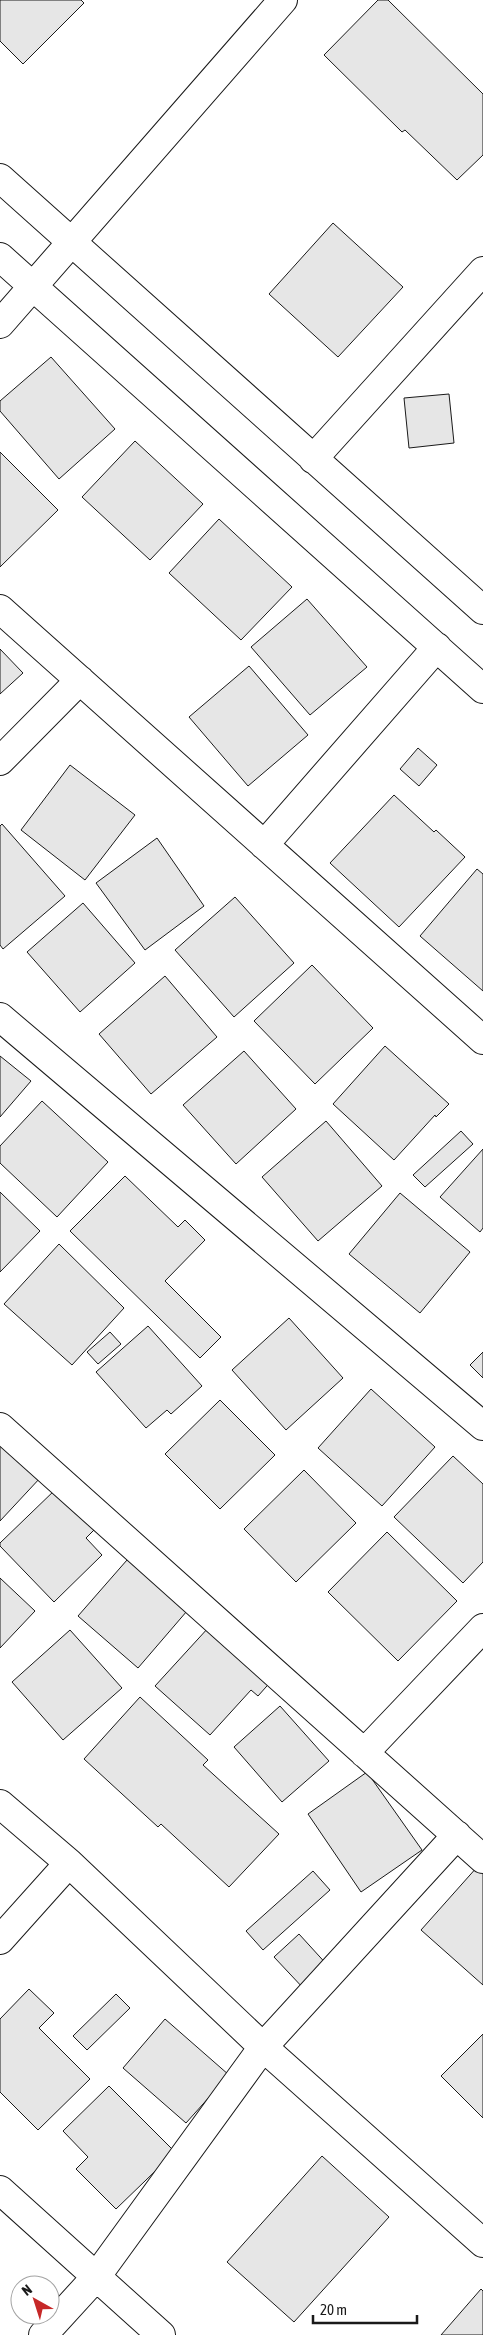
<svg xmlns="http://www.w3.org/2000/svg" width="483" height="2335" font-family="'Asap Condensed',sans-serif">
<rect width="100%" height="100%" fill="#fff"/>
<path fill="#e6e6e6" stroke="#1a1a1a" d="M0 0H81L84 3 23 64 0 41Z
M378 0H388L483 94V155L457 180 405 130 402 132 324 55Z
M333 223 403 287 338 357 269 294Z
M51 357 115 429 59 479 0 411V401Z
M449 394 454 443 409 448 404 398Z
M135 441 203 504 150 560 82 497Z
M0 452 58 510 0 567Z
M219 519 292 587 241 640 169 573Z
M307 599 367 667 310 715 251 647Z
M0 649 23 673 0 694Z
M249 666 308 735 248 786 189 717Z
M418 748 437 765 419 786 400 769Z
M70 765 135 815 85 880 21 830Z
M394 795 434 832 436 830 465 857 399 927 330 863Z
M2 824 65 896 3 949 0 945V826Z
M157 838 204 906 145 950 96 883Z
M477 869 483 874V991L420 936Z
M235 897 294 963 234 1017 175 950Z
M83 903 135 963 80 1012 27 952Z
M312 965 373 1028 315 1084 254 1021Z
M165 976 217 1037 151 1094 99 1034Z
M385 1046 449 1104 436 1117 435 1115 394 1160 333 1104Z
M244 1051 296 1109 236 1164 183 1105Z
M0 1056 31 1081 0 1117Z
M42 1101 108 1162 57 1217 0 1163V1146Z
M326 1121 382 1186 318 1241 262 1177Z
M461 1131 473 1144 425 1187 413 1175Z
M483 1149V1228L480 1232 440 1197Z
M125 1176 178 1227 185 1220 205 1240 165 1281 221 1337 200 1358 70 1231Z
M0 1192 40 1231 0 1272Z
M400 1193 470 1252 420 1313 349 1254Z
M59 1244 124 1308 72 1365 4 1304Z
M289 1318 343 1378 286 1430 232 1370Z
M148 1326 202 1386 171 1414 167 1410 146 1428 96 1372Z
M110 1332 121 1344 98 1364 87 1352Z
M483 1352V1378L470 1365Z
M371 1389 435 1447 382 1506 318 1448Z
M220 1400 275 1455 220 1509 165 1454Z
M0 1440 41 1477 0 1521Z
M453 1456 483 1484V1562L463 1583 394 1517Z
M304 1470 356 1523 296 1582 244 1529Z
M57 1488 96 1528 86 1538 102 1555 54 1602 0 1546V1543Z
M387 1532 457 1601 398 1661 328 1592Z
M134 1552 193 1604 138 1668 78 1616Z
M0 1578 35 1611 0 1648Z
M209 1627 274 1678 258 1696 251 1690 210 1735 155 1686Z
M70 1630 122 1688 63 1740 12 1682Z
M140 1697 208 1760 203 1765 279 1834 229 1887 161 1824 158 1827 84 1759Z
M280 1706 329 1761 282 1802 234 1747Z
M367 1772 422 1850 361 1892 308 1814Z
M478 1866 483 1871V1985L421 1930Z
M313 1871 330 1890 263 1950 246 1931Z
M299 1934 330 1968 305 1990 274 1957Z
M29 1989 54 2013 39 2028 90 2079 38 2130 0 2092V2019Z
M116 1994 130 2008 87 2050 73 2036Z
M165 2019 229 2075 186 2123 123 2068Z
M483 2034V2118L441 2076Z
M109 2086 175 2152 116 2209 76 2169 88 2157 63 2131Z
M322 2156 389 2217 294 2322 227 2262Z
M481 2289 483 2291V2335H441Z"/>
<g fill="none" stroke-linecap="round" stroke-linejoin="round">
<g stroke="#1a1a1a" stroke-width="30">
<path id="minor" d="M0 178 483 610
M0 257 483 689
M0 324 283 0
M313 459 483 271
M0 609 483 1040
M0 761 80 680
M264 845 437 647
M0 1017 483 1426
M0 1427 483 1859
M364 1753 483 1628
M0 1804 69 1863 263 2047 483 2243
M0 1940 69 1863
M0 2190 161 2335
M43 2335 96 2277 263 2047 457 1835"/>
</g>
<use href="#minor" stroke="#fff" stroke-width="28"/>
</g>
<g transform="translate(35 2300) rotate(321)"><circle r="24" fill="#ffffff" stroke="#a3a3a3"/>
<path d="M0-4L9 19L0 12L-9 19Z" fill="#c62828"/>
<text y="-8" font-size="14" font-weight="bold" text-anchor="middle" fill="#1a1a1a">N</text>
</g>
<path d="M313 2315v8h104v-8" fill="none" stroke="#1a1a1a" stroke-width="2.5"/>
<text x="320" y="2315" font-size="15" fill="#1a1a1a" stroke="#ffffff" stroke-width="4" paint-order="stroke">20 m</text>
</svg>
